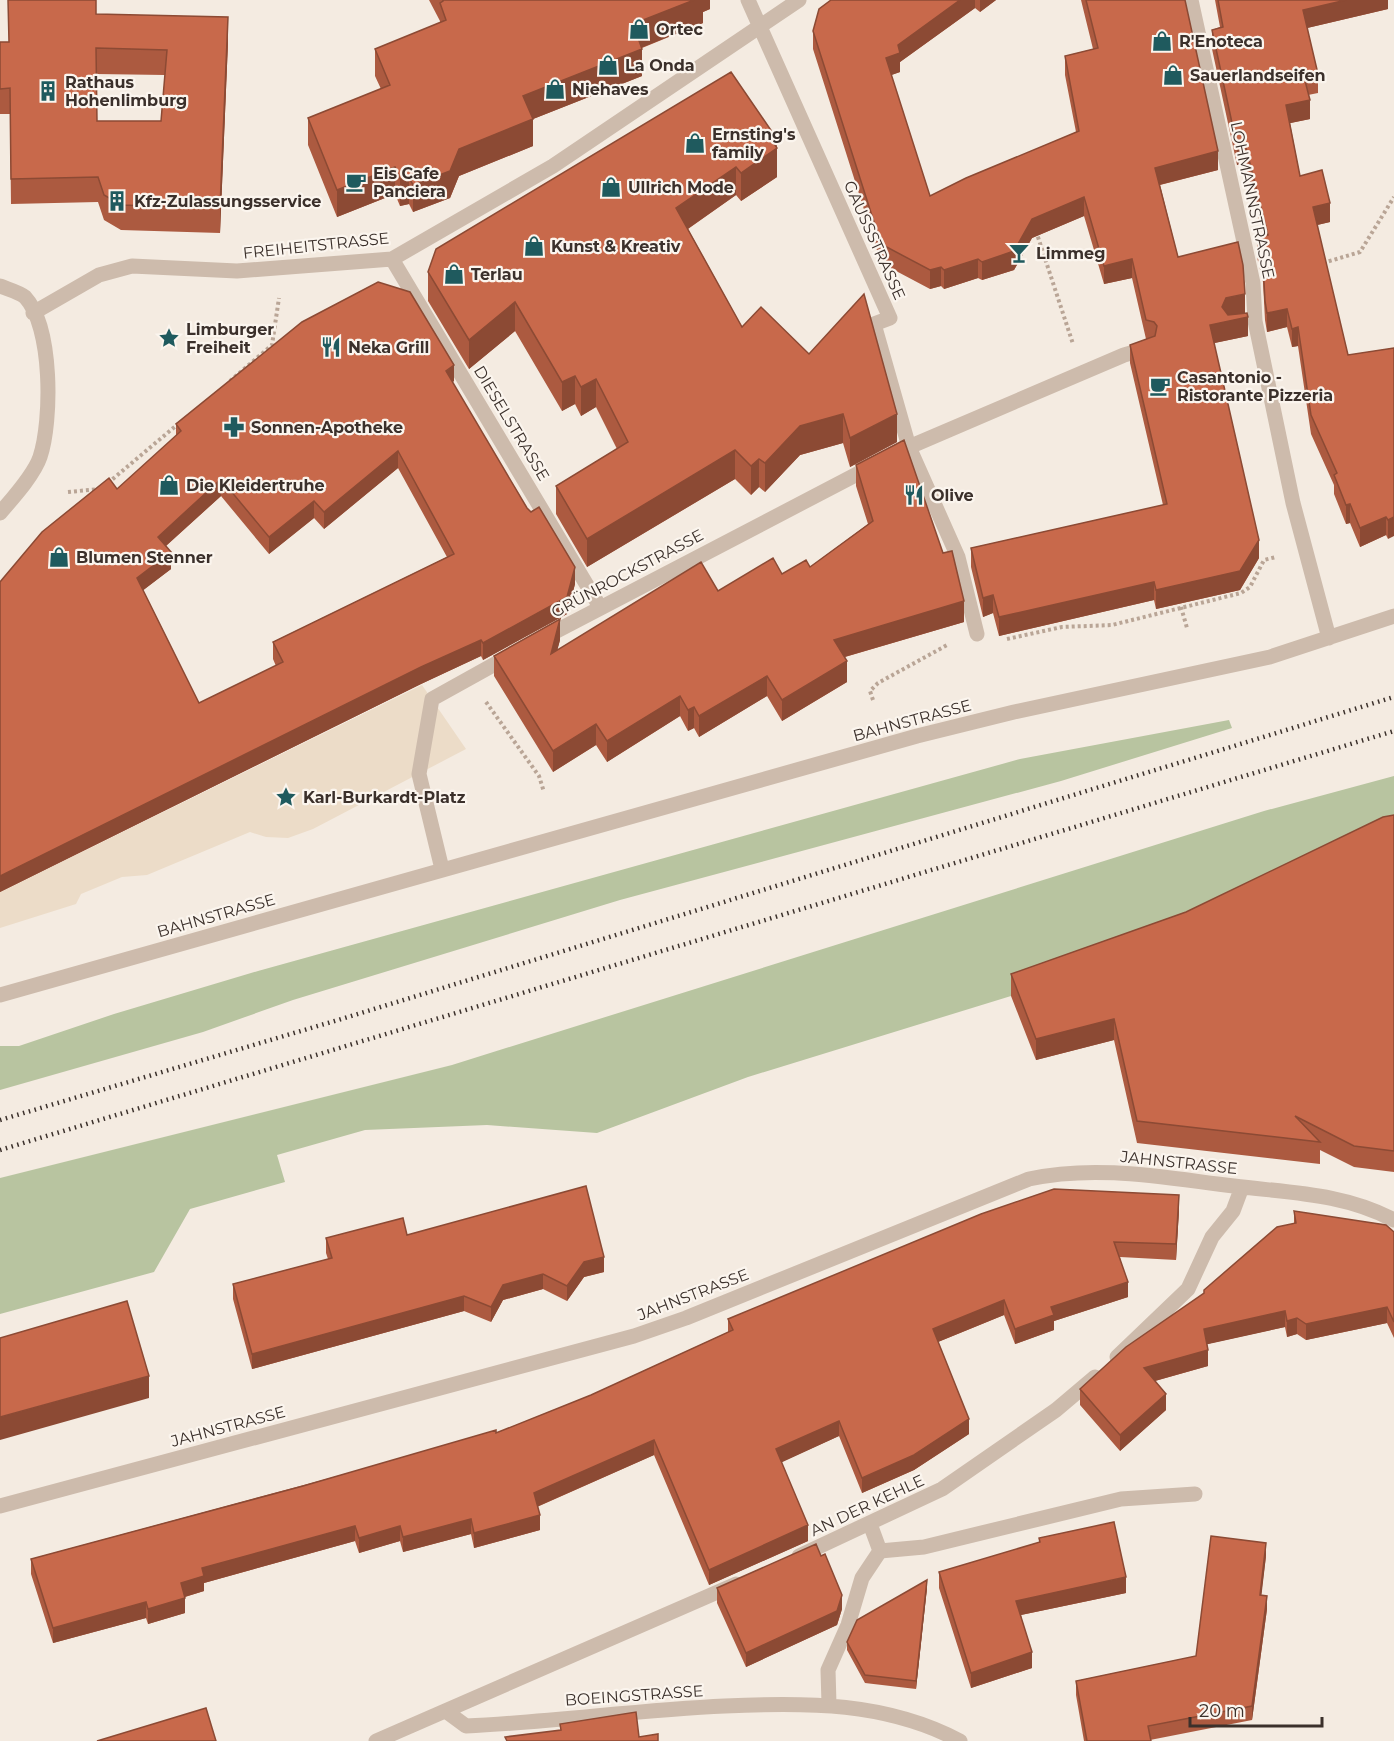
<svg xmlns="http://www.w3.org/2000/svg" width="1394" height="1741" font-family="Montserrat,sans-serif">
<rect width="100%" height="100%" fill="#f4ebe1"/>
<path fill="#b8c4a0" d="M1229 720 1232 728 1061 781 620 900 293 1000 203 1032 0 1090V1046H19L114 1014 258 971 1020 759Z
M1394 776V836L1011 996 748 1077 597 1133 487 1125 365 1130 277 1155 285 1182 190 1209 154 1272 0 1314V1178L452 1065 1264 811Z"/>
<path fill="#ecdcc8" d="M422 685 466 749 313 829 288 838 266 837 250 832 147 875 122 877 81 894 76 904 0 928V892Z"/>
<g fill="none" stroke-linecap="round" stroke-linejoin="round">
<path stroke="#b9a596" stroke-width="4" stroke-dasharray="3 3" stroke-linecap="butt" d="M1036 231 1073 344
M1323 263 1360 252 1394 197
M230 381 272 345 279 298
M108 483 178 424
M68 492 100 489
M1181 607 1187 628
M1007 639 1062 627 1112 625 1241 593 1250 587 1264 560 1276 557
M873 700 870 691 878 683 949 644
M486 702 539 776 544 792"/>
<path stroke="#cdbbac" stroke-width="15" d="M880 1551 924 1547 1121 1499 1195 1494"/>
<path stroke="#cdbbac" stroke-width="15" d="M748 0 890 318 874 324 909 447 958 557 977 634
M1191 0 1253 283 1255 321 1293 503 1329 638
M392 259 600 607
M0 286C7 289 19 292 25 297 53 327 52 421 40 457 34 475 12 499 0 513
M33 313 99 275 132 266 237 271 392 259 553 166 799 0
M543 638 909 447 1124 355 1148 348
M442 869 419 774 432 699 511 655
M0 995 917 736 1014 712 1270 657 1394 616
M1117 1357 1188 1289 1212 1237 1233 1211 1242 1187
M0 1506 634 1336 686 1318 1029 1179C1097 1164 1166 1178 1234 1186 1290 1193 1343 1193 1394 1220
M799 1556 942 1489 1056 1410 1095 1377
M829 1704 828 1670 848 1625 862 1578 880 1551 870 1524
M447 1712 466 1726C553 1722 638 1710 725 1706 806 1702 887 1702 960 1741
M376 1741 736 1584"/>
<path stroke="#3b302b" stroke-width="4.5" stroke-dasharray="1.5 4.5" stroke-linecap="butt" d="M0 1120 338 1020 1394 697
M0 1150 1394 731"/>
</g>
<path fill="#ac5a40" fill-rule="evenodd" d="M429 0H710V9L703 12V23L642 48V76L533 119V146L459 176 450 198 413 212 409 204 400 206 395 194 337 217 308 145V118L381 89 375 76V49L440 23V21Z
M831 0H996L980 12 975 8 900 62V72L891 75 930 196 1076 132 1065 75V56L1093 49 1081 0H1185L1218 170 1160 185 1178 257 1245 313 1240 314 1248 336 1214 343 1259 558 1240 590 1156 609 1154 600 999 636 993 613 983 617 971 567V548L1163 505 1130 363V345L1147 339H1146L1132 278 1104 284 1084 216 1032 238 1014 270 982 280 978 278 944 289 941 286 930 289 881 263 813 49V31Z
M1215 0H1388V9L1307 28 1318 74V93L1308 95 1310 119 1290 123 1300 176 1330 222 1317 225 1348 355 1394 348 1388 539 1386 535 1360 547 1350 523 1346 524 1334 494V485L1311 434 1298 346 1292 347 1287 327 1267 332 1265 320 1263 282 1257 257V238L1263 236 1245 163 1237 165 1212 49V30L1220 27Z
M96 14 228 42 220 233 121 230 104 220 98 202 11 204 10 114H0V42H9ZM96 74 165 75 161 121H97Z
M777 147V177L741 201 736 195 688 229 742 327 897 442 850 467 843 443 800 455 765 492 759 487 751 495 735 479 587 567 556 514V486L617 449 596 407 581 416 575 404 562 411 515 331 469 369 428 301V272Z
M454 381 452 382 527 508 575 584 567 614 483 660 481 656 421 684 0 892V582L117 489 176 437V424ZM398 468 447 557 273 642V659L276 666 199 703 143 590 171 569 166 546 221 496 269 554 314 518 324 529Z
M856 465 964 622 845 657 847 682 782 721 767 696 699 737 694 728 688 731 680 716 607 762 596 745 553 772 494 676V656L560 640 557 650 718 591 782 574 810 567 868 524 856 486Z
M1394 815V1172L1354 1167 1320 1150V1164L1137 1143 1114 1040 1036 1060 1011 996V974L1186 912Z
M1179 1210 1176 1260 1120 1257 1128 1297 1054 1321V1330L1015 1344 1004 1315 938 1342 969 1434 914 1470 862 1493 839 1436 781 1462 808 1541 709 1585 654 1455 537 1507 540 1530 474 1548 471 1534 403 1552 400 1541 359 1553 355 1541 204 1583V1591L185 1597V1613L148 1624 146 1618 53 1643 31 1574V1559L496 1433 591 1395 728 1332V1319Z
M1294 1211 1394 1232V1338L1387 1323 1306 1340 1297 1334 1287 1337 1285 1327 1207 1344 1208 1366 1155 1381 1166 1410 1120 1451 1080 1405V1389L1294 1224Z
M407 1235 604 1272 584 1277 567 1301 543 1289 503 1300 491 1322 464 1311 252 1369 233 1299V1284L328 1259 326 1253V1238Z
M1039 1538 1126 1593 1021 1615 1032 1668 971 1688 939 1588V1572L1039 1543Z
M1266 1556 1261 1595 1267 1609 1252 1720 1150 1740 1151 1741H1084L1076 1695V1681L1196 1656Z
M717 1588 842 1609 837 1625 746 1667 717 1603Z
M927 1588 916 1689 865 1683 847 1650V1642Z"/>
<path fill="#8c4a34" d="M694 0H710V9L703 12V23L633 51V24Z
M960 0H975V8L900 62V72L886 77V58L898 45Z
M980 0H996L980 12Z
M1346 0H1388V9L1303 29V10Z
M228 17V42L220 233V208Z
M642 49V76L523 123V96Z
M1310 100V119L1286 124V105Z
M533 119V146L459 176 450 198 413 212V185L459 149Z
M777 139V177L741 201V173Z
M1245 144V163L1237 165V146Z
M1218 151V170L1155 186V168Z
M395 167V194L337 217V190Z
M736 167V195L676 237V208Z
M409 177V204L400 206V179Z
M1084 197V216L1032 238 1014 270 982 280V262L1032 219Z
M1330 203V222L1313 226V207Z
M978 259V278L944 289V270Z
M1132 259V278L1104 284V266Z
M941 267V286L930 289V270Z
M1245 294V313L1226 317H1248V336L1210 344V325L1222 307 1226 298Z
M515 302V331L469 369V340Z
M1287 309V327L1267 332V313Z
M1298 327V346L1292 347V329Z
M454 365V381L446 388V371Z
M575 376V404L562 411V382Z
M596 379V407L581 416V387Z
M843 414V443L800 455 765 492V463L800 426Z
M897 414V442L850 467V438Z
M735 450V479L587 567V539Z
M398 451V468L324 529V512Z
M759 459V487L751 495V466Z
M221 479V496L158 553V537Z
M314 501V518L269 554V537Z
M1350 504V523L1346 524V505Z
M1386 517V535L1360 547V528Z
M1394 517V536L1388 539V520Z
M1259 540V558L1240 590 1156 609V590Z
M171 552V569L137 595V578Z
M575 567V584L567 614 483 660V643Z
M1154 582V600L999 636V617Z
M993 595V613L983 617V598Z
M964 601V622L834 660V640Z
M560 619V640L551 675V654Z
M481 640V656L421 684 0 892V876L421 667Z
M847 661V682L782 721V700Z
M767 676V696L699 737V716Z
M680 696V716L607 762V741Z
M694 707V728L688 731V710Z
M596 724V745L553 772V751Z
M1114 1019V1040L1036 1060V1039Z
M1179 1195V1210L1176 1260V1244Z
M604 1257V1272L584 1277 567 1301V1286L584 1262Z
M543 1274V1289L503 1300 491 1322V1307L503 1285Z
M1128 1282V1297L1054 1321V1330L1015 1344V1329L1051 1307Z
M464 1296V1311L252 1369V1354Z
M1004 1300V1315L933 1344V1329Z
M1387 1307V1323L1306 1340V1324Z
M1285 1311V1327L1204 1345V1329Z
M1297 1318V1334L1287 1337V1321Z
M1208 1350V1366L1144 1384V1368Z
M149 1376V1398L0 1440V1417Z
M1166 1394V1410L1120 1451V1435Z
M969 1419V1434L914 1470 862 1493V1478Z
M839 1421V1436L776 1465V1449Z
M654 1440V1455L534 1508V1493Z
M540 1515V1530L474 1548V1533Z
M471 1519V1534L403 1552V1537Z
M808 1525V1541L709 1585V1570Z
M355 1526V1541L204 1583V1591L181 1598V1583L202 1568Z
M400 1526V1541L359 1553V1538Z
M1266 1543V1556L1260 1608V1595Z
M1126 1577V1593L1016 1616V1601Z
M927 1580V1588L916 1689V1681Z
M842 1595V1609L837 1625 746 1667V1653Z
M1267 1596V1609L1252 1720V1706Z
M185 1598V1613L148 1624V1609Z
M146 1602V1618L53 1643V1628Z
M1032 1652V1668L971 1688V1673Z"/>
<path fill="#c8694b" stroke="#8c4a34" stroke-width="1.5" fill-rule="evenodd" d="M8 0H96V14L228 17 220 208 121 205 104 195 98 177 11 179 10 88 0 89V42H9ZM96 48 167 50 161 121H97Z
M443 0H694L633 24 642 49 523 96 533 119 459 149 450 171 413 185 409 177 400 179 395 167 337 190 308 118 390 85 375 49 446 20 440 3 443 1Z
M831 0H960L898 45 900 53 886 58 930 196 966 178 1079 131 1065 56 1098 48 1086 0H1185L1218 151 1155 168 1178 257 1238 242 1243 265 1245 294 1226 298 1222 307 1228 315 1247 313 1248 317 1210 325 1259 540 1240 571 1156 590 1154 582 999 617 993 595 983 598 971 548 1167 504 1130 345 1155 336 1157 326 1154 322 1146 320 1132 259 1104 266 1084 197 1032 219 1014 251 982 262 978 259 944 270 941 267 930 270 881 244 813 31 819 9Z
M1218 0H1346L1303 10 1318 74 1304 77 1310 100 1286 105 1300 176 1322 170 1330 203 1313 207 1348 355 1394 348V517L1388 520 1386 517 1360 528 1350 504 1346 505 1334 475 1337 473 1311 415 1298 327 1292 329 1287 309 1267 313 1265 301 1263 264 1257 238 1268 235 1245 144 1237 146 1212 30 1223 27Z
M731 72 777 139 773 142 777 148 741 173 736 167 676 208 742 327 761 307 809 354 864 294 897 414 850 438 843 414 800 426 765 463 759 459 751 466 735 450 587 539 556 486 628 442 596 379 581 387 575 376 562 382 515 302 469 340 428 272 436 249Z
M378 282 410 292 454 365 446 371 527 508 531 512 539 507 575 567 567 597 483 643 481 640 421 667 0 876V582L42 532 109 478 117 489 181 431 176 424 302 322ZM398 451 454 554 273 642 283 662 199 703 137 578 171 552 158 537 221 479 269 537 314 501 324 512Z
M904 440 943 553 952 551 964 601 834 640 847 661 782 700 767 676 699 716 694 707 688 710 680 696 607 741 596 724 553 751 494 656 560 619 551 654 701 562 718 591 773 558 782 574 806 560 810 567 873 521 856 465Z
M1394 815V1151L1354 1146 1295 1116 1320 1142 1137 1121 1114 1019 1036 1039 1011 974 1186 912 1383 817Z
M586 1186 604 1257 584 1262 567 1286 543 1274 503 1285 491 1307 464 1296 252 1354 233 1284 332 1258 326 1238 403 1218 407 1235Z
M1054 1189 1179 1195 1176 1244 1114 1242 1128 1282 1051 1307 1054 1315 1015 1329 1004 1300 933 1329 969 1419 914 1455 862 1478 839 1421 776 1449 808 1525 709 1570 654 1440 534 1493 540 1515 474 1533 471 1519 403 1537 400 1526 359 1538 355 1526 202 1568 204 1576 181 1583 185 1598 148 1609 146 1602 53 1628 31 1559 303 1486 496 1430V1433L591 1395 733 1330 728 1319 981 1214Z
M1294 1211 1386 1225 1394 1232V1322L1387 1307 1306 1324 1297 1318 1287 1321 1285 1311 1204 1329 1208 1350 1144 1368 1166 1394 1120 1435 1080 1389 1126 1347 1204 1293V1290L1277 1227 1296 1223Z
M127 1301 149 1376 0 1417V1338Z
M1114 1522 1126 1577 1016 1601 1032 1652 971 1673 939 1572 1040 1542 1039 1538Z
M1211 1536 1266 1543 1260 1595 1267 1596 1252 1706 1148 1726 1151 1741H1087L1076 1681 1196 1656Z
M816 1544 821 1556 825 1554 842 1595 837 1611 746 1653 717 1588Z
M927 1580 916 1681 865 1675 847 1642 857 1620Z
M206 1708 216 1741H97Z
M636 1712 639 1737 658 1734V1741H507L505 1737 561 1730 560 1724Z"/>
<defs>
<g id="shop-bare" transform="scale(1.62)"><path d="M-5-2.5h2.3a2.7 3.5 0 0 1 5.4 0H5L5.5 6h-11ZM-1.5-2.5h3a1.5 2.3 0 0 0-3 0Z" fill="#1f5a5e" stroke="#fbf5ee" stroke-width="2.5" paint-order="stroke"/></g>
<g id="building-bare" transform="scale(1.62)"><path d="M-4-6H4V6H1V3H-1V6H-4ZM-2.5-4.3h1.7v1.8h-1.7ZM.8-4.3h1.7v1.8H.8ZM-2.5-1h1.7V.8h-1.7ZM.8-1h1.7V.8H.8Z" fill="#1f5a5e" stroke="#fbf5ee" stroke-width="2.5" paint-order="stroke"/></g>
<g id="cafe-bare" transform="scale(1.62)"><path d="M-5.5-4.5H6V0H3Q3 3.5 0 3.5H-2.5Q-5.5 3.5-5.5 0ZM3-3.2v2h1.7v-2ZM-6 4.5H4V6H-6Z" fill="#1f5a5e" stroke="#fbf5ee" stroke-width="2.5" paint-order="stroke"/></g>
<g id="bar-bare" transform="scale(1.62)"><path d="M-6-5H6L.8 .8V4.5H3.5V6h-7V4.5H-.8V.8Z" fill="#1f5a5e" stroke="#fbf5ee" stroke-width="2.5" paint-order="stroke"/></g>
<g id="sight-bare" transform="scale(1.62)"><path d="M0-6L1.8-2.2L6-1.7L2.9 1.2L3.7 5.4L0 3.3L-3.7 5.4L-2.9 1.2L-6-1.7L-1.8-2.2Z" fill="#1f5a5e" stroke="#fbf5ee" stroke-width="2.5" paint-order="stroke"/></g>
<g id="restaurant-bare" transform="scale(1.62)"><path d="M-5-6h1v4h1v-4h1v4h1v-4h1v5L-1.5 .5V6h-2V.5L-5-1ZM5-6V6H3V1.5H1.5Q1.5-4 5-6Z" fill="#1f5a5e" stroke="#fbf5ee" stroke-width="2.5" paint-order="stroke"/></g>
<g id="pharmacy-bare" transform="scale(1.62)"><path d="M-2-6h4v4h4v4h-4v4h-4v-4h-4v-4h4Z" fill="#1f5a5e" stroke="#fbf5ee" stroke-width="2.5" paint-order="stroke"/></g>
</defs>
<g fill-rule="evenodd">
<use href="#shop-bare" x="639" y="29"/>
<use href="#shop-bare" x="1162" y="41"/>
<use href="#shop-bare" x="608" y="65"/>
<use href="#shop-bare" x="1173" y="75"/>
<use href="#shop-bare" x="555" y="89"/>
<use href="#building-bare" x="48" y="91"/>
<use href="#shop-bare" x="695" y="143"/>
<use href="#cafe-bare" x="356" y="182"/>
<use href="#shop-bare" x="611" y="187"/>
<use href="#building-bare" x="117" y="201"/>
<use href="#shop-bare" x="534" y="246"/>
<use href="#bar-bare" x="1019" y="253"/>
<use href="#shop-bare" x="454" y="274"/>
<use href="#sight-bare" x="169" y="338"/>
<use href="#restaurant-bare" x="331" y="347"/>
<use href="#cafe-bare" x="1160" y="386"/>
<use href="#pharmacy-bare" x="234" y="427"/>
<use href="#shop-bare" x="169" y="485"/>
<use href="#restaurant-bare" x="914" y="495"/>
<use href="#shop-bare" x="59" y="557"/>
<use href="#sight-bare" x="286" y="797"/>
</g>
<g text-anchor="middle" stroke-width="4.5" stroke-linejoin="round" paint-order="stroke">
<g font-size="16" font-weight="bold" fill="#3b302b" stroke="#fbf5ee" text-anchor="start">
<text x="656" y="35">Ortec</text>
<text x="1179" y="47">R'Enoteca</text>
<text x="625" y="71">La Onda</text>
<text x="1190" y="81">Sauerlandseifen</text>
<text x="65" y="88">Rathaus<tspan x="65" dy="18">Hohenlimburg</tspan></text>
<text x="572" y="95">Niehaves</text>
<text x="712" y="140">Ernsting's<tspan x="712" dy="18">family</tspan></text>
<text x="373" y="179">Eis Cafe<tspan x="373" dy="18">Panciera</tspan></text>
<text x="628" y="193">Ullrich Mode</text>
<text x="134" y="207">Kfz-Zulassungsservice</text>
<text x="551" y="252">Kunst &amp; Kreativ</text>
<text x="1036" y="259">Limmeg</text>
<text x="471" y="280">Terlau</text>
<text x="186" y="335">Limburger<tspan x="186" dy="18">Freiheit</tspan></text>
<text x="348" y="353">Neka Grill</text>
<text x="1177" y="383">Casantonio -<tspan x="1177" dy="18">Ristorante Pizzeria</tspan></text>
<text x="251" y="433">Sonnen-Apotheke</text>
<text x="186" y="491">Die Kleidertruhe</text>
<text x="931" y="501">Olive</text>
<text x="76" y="563">Blumen Stenner</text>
<text x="303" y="803">Karl-Burkardt-Platz</text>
</g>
<g font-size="16" fill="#3b302b" stroke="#fbf5ee">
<text transform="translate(1253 200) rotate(78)" y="6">LOHMANNSTRASSE</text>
<text transform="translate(875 240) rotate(66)" y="6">GAUSSSTRASSE</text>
<text transform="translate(316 245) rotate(-6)" y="6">FREIHEITSTRASSE</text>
<text transform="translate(512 423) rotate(59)" y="6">DIESELSTRASSE</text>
<text transform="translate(627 573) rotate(-28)" y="6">GRÜNROCKSTRASSE</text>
<text transform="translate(912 720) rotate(-15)" y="6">BAHNSTRASSE</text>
<text transform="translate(216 915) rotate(-16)" y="6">BAHNSTRASSE</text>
<text transform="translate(1179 1162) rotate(6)" y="6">JAHNSTRASSE</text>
<text transform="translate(693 1294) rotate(-21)" y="6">JAHNSTRASSE</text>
<text transform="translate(228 1426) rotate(-15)" y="6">JAHNSTRASSE</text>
<text transform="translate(867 1505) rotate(-25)" y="6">AN DER KEHLE</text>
<text transform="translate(634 1695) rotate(-4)" y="6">BOEINGSTRASSE</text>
</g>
</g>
<path d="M1190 1717v9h132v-9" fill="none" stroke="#3b302b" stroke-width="3"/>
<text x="1199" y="1717" font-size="18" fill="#3b302b" stroke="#fbf5ee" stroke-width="4.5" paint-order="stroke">20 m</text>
</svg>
